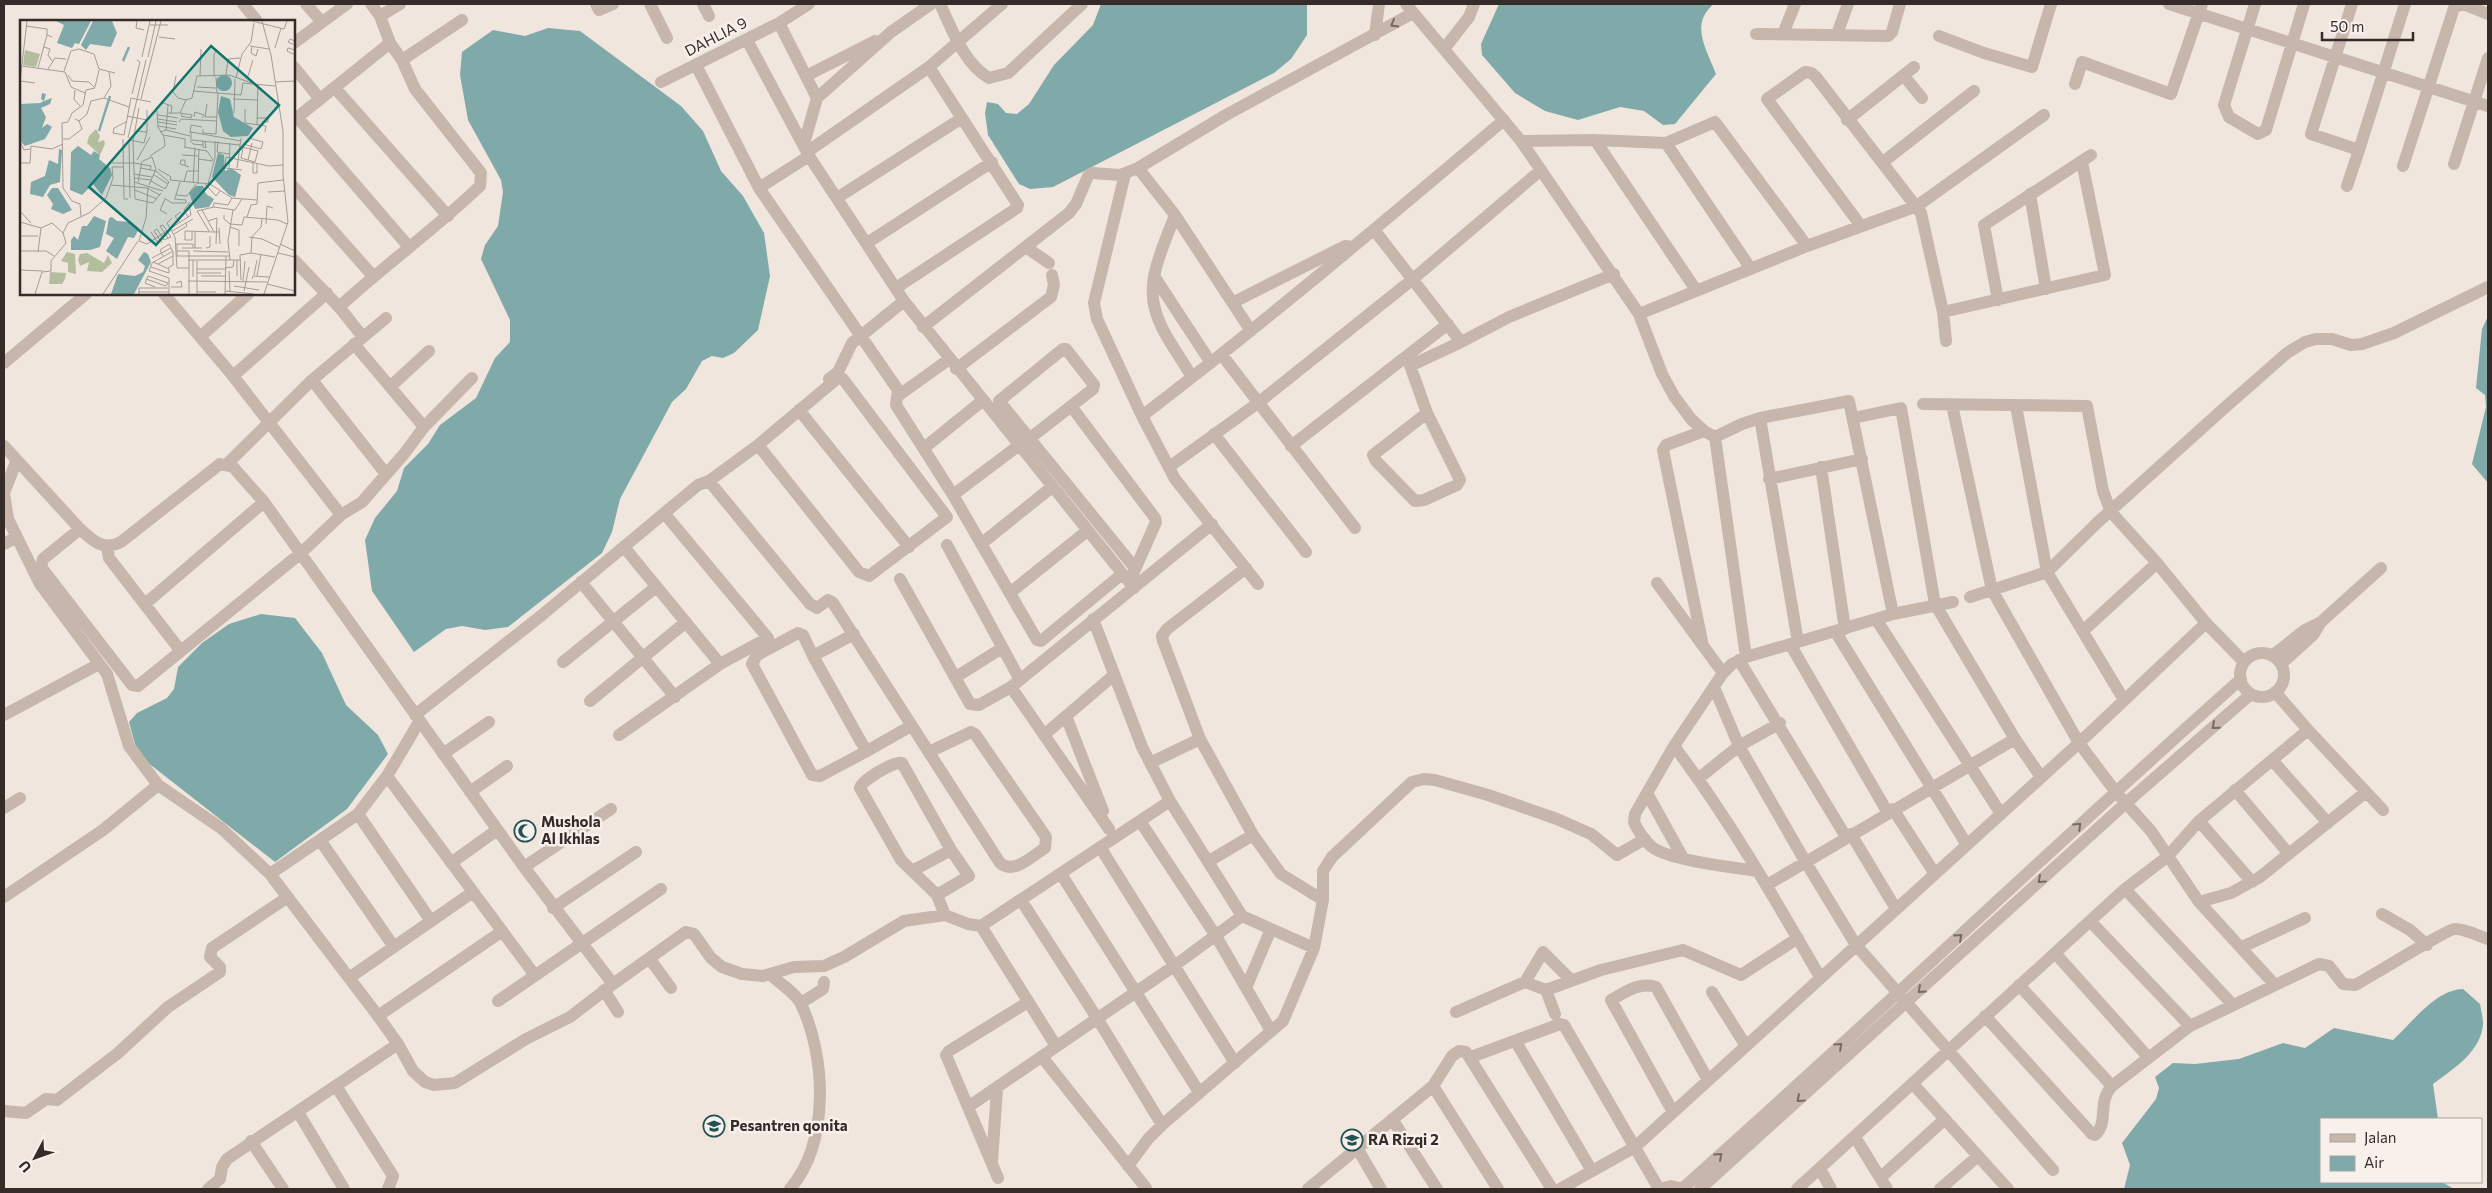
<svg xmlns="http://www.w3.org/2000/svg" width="2492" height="1193" font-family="Commissioner,sans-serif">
<rect width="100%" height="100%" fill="#f0e6de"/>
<path fill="#80a9a9" d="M1101 4H1307V35L1291 59 1274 73 1053 187 1030 189 1019 184 988 135 985 113 987 102 998 104 1006 113 1017 114 1029 104 1054 65 1093 25Z
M1499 4H1714C1689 24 1707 50 1716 74L1675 124 1663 125 1644 111 1620 107 1578 120 1545 111 1515 93 1482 55 1481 44Z
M548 28 580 31 681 106 703 131 721 171 743 196 764 233 770 276 758 330 734 353 723 358 712 356 702 361 686 389 672 402 620 499 612 532 602 553 508 627 485 630 462 626 446 629 414 652 372 591 365 540 375 518 397 491 404 468 428 444 440 425 476 398 495 358 510 342V320L481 259 485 245 498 226 503 192 501 180 468 120 460 75 462 52 493 30 525 36Z
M2488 316V483L2472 464 2486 407 2485 395 2476 388 2482 329Z
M261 614 295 618 322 653 346 705 378 735 388 754 347 809 275 862 147 762 135 744 129 722 137 713 167 698 174 689 178 667 202 643 229 624Z
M2463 989 2480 1004C2481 1010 2483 1017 2483 1024 2481 1052 2453 1069 2433 1084L2438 1119H2321V1182H2442L2454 1189H2124L2130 1165 2122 1143 2156 1099 2159 1088 2155 1077 2173 1063 2195 1064 2239 1059 2283 1043 2305 1048 2334 1028 2393 1040C2413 1022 2435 990 2463 989Z"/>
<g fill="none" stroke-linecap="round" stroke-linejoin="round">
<path stroke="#c6b6ab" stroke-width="12" d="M243 4 257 21
M306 4 321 21
M596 4 599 10 613 4
M650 4 667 38
M703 4 709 16
M940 4C952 29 964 64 989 78L1008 73 1082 4
M1406 4 1521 141 1639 314 1662 374 1674 396 1691 419 1704 431 1715 437
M2169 4 2488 106
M2255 4 2224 105 2229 117 2258 134 2266 130 2304 4
M2352 4 2311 134 2359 150 2405 4
M2463 4 2488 14
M380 16 400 4
M779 23 817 98 804 144
M1756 34 1888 36 1892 32 1900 4
M1783 34 1795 4
M1837 34 1848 4
M1375 35 1379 4
M1939 36 1984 53 2032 67 2051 4
M747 40 809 156 904 301 1134 588
M294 43 347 4
M1444 49 1469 17 1474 4
M402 60 462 20
M696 65 759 188 898 390 896 405 953 495 1037 640 1041 641 1122 574
M294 67 319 98
M806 76 875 41
M1904 76 1922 98
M661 82 779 23 809 4
M2075 84 2082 62 2171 94 2202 4
M335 88 448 216
M817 98 891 32 931 4
M297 117 409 247
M294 120 390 43
M1847 120 1914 67
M1595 140 1696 290
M1521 141 1595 140 1666 143 1715 122 1807 246
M1666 143 1751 269
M807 152 929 67 1002 4
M1883 162 1974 91
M2454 164 2488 58
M2403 166 2454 8 2462 4
M1138 168 1175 215 1251 331
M1125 174 1094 303 1097 319 1142 416 1175 479 1258 584
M2347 186 2359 150
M294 187 373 276
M759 188 809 156
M2030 194 2046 289
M837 198 962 118
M1175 215C1165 243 1146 279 1155 309 1161 333 1180 356 1192 377
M1861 226 1767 99 1805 72 1811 73 1816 77 1921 213 1943 312 1946 341
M1375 231 1458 338 1463 341 1509 317 1614 274
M867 243 992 162
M1027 248 1049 263
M294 260 339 307 363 337
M1154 276 1211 363
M896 288 1017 208 1018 205 929 67
M164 294 233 376 341 515
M1998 300 1984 225 2091 155
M1234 302 1345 246 1353 247
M339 307C385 265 435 229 480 186L481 173 415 89 402 60 390 43 380 16 371 4
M1943 312 2105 275 2082 162
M1639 314 1807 246 1917 206 2044 115
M923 327 1069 213 1076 204 1088 176 1092 173 1120 175 1138 168 1226 115 1413 13
M200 337 248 294
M354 344 424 427
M1222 355 1355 528
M1407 357 1427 413 1460 480 1457 485 1424 500 1415 501 1376 461 1373 455 1427 413
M4 363 86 294
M1410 366 1463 341
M956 369 1051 297 1054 285 1052 275
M233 376 327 293
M829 379 838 372 852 343 904 301
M312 380 386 474
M391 386 429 351
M898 396 948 360
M1923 404 2087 406 2103 491 2111 512 2157 563 2206 623 2244 662
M1952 405 1992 590 2079 743 2115 791 2151 831 2199 902 2275 985
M1071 406 1155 518 1156 522 1133 574
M2016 406 2047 572 2124 700
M799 410 909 547
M1142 416C1266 321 1385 221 1504 120
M1760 418 1798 642
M1853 418 1901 408 1935 604 2015 739 2041 777
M1214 434 1306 552
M1029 439 1093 389 1094 385 1066 349H1063L999 401 1135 568
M4 446 80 529C93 541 103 551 121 542L220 464 233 467 264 502 524 867 613 984
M1291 446 1448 324
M924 448 982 401
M16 462 4 493 8 519 40 584 107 674 129 746 158 785 221 828 270 874 378 1016 398 1044 413 1071 425 1082 434 1085 455 1083 526 1039 570 1017 613 984 686 932 694 934 711 958 722 967 742 974 763 976 794 967 824 966 844 957 904 921 945 915 968 924 981 926 1056 1046
M227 464 312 380 386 318
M1169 467 1258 403 1413 279 1541 170
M1821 467 1845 629
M1769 479 1862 459
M709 481 810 604 817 608 828 600 833 603 1000 863C1014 875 1032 856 1045 848L1046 837 975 734 971 732 929 752
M953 495 1018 446
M80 529 43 559 41 567 132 685 138 686 301 553 341 515 362 502 404 454 424 427 472 378
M4 544 17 537
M981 544 1052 487
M947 545 1020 680
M107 546 109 558 180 650
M624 547 720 664
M1246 568 1167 629 1162 636 1163 641 1200 739 1253 835 1281 874 1323 900
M900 579 970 704 979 705 1011 687 1212 524
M581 582 675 697
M1657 583 1723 673
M1011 592 1087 531
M1970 597 2047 572 2098 522 2221 411 2287 353 2305 342 2316 339H2332L2351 345 2362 344 2394 333 2488 287
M145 604 264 502
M1093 619 1142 747 1170 801 1242 916
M1876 619 2001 814
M2084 630 2157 563
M1835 631 1967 845
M854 634 813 656 861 742 867 751 911 726
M1790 644 1888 813
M1703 646 1663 450 1666 445 1704 431
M2240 675a22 22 0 1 1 44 0a22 22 0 1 1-44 0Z
M813 656 803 635 798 633 757 655 752 664 812 775 820 776 867 751
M2272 656 2305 630 2321 622 2381 568
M1746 657 1715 437 1742 424 1760 418 1849 401 1893 614
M1739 660 1846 837
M563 662 656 587
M2281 664 2313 635 2321 622
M956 677 1002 648
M1011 687 1109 829
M590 701 686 622
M4 715 99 664
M415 715 542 615 698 485 709 481 758 445 839 377 843 379 947 517 869 576 859 572 758 445
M1066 716 1103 811
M1780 723 1739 746 1805 861 1856 945 2053 1170
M2308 730 2383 810
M619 735 720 664 768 638 664 513
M1044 735 1114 675
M1674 746C1729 819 1775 899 1820 977
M443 754 489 722
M2272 760 2328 823
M1150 763 1200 739
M387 776 534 974
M1699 778 1739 746 1714 687
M2235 790 2289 854
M470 792 507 766
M1648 795 1683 858
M4 808 20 798
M1893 809 1935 874
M358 814 431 921
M1140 821 1216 936 1271 1031
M2199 821 2252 882
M1851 834 1896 909
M320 840 394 947
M1100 847 1235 1063
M1209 861 1253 835
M451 863 497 830
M524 867 611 809
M912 871 951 850
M1757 871C1732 867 1671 861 1652 847 1644 840 1638 831 1634 822L1635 814 1674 746 1723 673 1732 664 1746 657 1893 614 1953 602
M270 874 358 814 387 776 419 722
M1061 874 1199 1092
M1767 885 2015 739
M2125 889 2232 1004
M937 895 969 876 951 850 902 763C894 761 862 780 860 788L901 860 937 895 945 915
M4 897 103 830 158 785
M1021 900 1097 1018 1162 1125
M2199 902 2231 893 2260 877 2366 792
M553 908 636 852
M2382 914 2410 930 2427 945
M2090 921 2190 1026
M981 926 1170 801
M2242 947 2305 918
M2055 953 2148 1057
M649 958 671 988
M771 975C779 983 796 993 801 1004 826 1057 830 1142 790 1189
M349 978 473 892
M1525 982 1543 952 1571 980
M2019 985 2112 1086
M1246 988 1271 929
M604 990 618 1012
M1546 990 1555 1014
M1712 992 1746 1046
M498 1001 661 889
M801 1003 823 989 824 982
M1456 1012 1525 982 1546 990 1601 970 1683 950 1741 975 1798 938
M378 1016 501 932
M1985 1016 2092 1134 2095 1135C2109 1123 2097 1102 2112 1086L2190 1026 2319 964 2329 966 2343 984 2355 985C2369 978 2447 929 2455 929 2467 929 2478 936 2488 939
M1516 1042 1592 1171
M1042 1057 1146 1188
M1471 1057 1560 1024 1564 1025 1659 1189
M1913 1084 2008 1189
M336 1086 393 1176 388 1189
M1433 1086 1452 1056 1459 1051 1466 1052 1552 1189
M968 1107 1174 966 1242 916 1314 948
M4 1111 26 1113 46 1099 57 1100 118 1053 168 1007 220 972V967L210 957 212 948 288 897
M298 1112 344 1189
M1673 1112 1611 1000C1624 993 1640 981 1656 987L1708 1080
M1392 1119 1437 1189
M1855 1137 1887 1189
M251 1141 283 1189
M1357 1148 1381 1189
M992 1161 997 1089
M1128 1166 1148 1139 1162 1125 1283 1021 1314 948 1323 900V871L1332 857 1412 782 1424 779 1435 780 1488 795 1557 819 1591 834 1617 855 1645 839
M1820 1169 1831 1189
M998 1178 946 1055 949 1051 1028 1002
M1880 1178 1945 1119
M1683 1188C1871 1021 2052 847 2241 679
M208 1189 220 1179 222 1167 227 1159 398 1044
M1308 1189 1433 1086 1498 1189
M1560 1189 1635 1147 2079 743 2206 623
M1660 1189 1671 1186 1684 1189
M1700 1189 2126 803 2251 694
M1797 1189 2125 889 2167 857 2199 821 2308 730 2275 692
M1940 1189 1978 1156"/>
</g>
<defs><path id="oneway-chevron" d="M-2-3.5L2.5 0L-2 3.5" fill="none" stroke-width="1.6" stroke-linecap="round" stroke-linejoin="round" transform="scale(1.25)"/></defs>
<g stroke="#766a64">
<use href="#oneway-chevron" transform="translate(1394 24) rotate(150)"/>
<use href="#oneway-chevron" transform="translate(2215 726) rotate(139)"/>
<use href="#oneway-chevron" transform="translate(2078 826) rotate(-44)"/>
<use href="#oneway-chevron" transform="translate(2041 880) rotate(138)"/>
<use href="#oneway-chevron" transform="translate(1959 937) rotate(-42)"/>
<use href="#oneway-chevron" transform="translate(1921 990) rotate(138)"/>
<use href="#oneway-chevron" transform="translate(1839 1046) rotate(-42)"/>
<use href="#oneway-chevron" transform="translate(1800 1099) rotate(138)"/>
<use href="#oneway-chevron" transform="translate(1719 1156) rotate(-42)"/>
</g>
<defs>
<g id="mosque-ring" transform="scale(1.125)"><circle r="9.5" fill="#f8f0ea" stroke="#235252" stroke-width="1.5"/><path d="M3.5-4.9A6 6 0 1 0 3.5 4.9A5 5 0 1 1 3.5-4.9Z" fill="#235252"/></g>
<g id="school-ring" transform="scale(1.125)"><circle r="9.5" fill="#f8f0ea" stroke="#235252" stroke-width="1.5"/><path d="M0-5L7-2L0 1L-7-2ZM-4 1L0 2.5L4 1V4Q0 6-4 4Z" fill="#235252"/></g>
</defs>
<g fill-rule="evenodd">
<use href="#mosque-ring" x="525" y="831"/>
<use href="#school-ring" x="714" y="1126"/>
<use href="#school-ring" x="1352" y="1140"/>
</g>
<g text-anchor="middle" stroke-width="5" stroke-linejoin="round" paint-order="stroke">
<g font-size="15" fill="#352c29" stroke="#f8f0ea">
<text transform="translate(716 37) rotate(-27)" y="5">DAHLIA 9</text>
</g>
<g font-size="15" font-weight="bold" fill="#352c29" stroke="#f8f0ea" text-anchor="start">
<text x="541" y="827">Mushola<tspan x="541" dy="17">Al Ikhlas</tspan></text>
<text x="730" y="1131">Pesantren qonita</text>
<text x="1368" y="1145">RA Rizqi 2</text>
</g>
</g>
<g transform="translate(20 20)">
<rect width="275" height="275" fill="#f0e6de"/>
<path d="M5 30 20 34 16 47 3 45ZM76 109 80 116 78 122 84 120 85 124 80 135 67 123 69 116ZM47 232 55 234 56 254 48 252V243L41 241ZM67 233 84 243 88 235 92 243 82 252 67 251 69 242 60 246 58 239 60 234ZM30 252 46 253 45 259 42 264H29Z" fill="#b5bd9f"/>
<path d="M36 1H71L59 24 55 23 52 28 37 23 44 5ZM73 1H92L97 13 91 27 70 24 66 30 61 25ZM196 63a8 8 0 1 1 16 0a8 8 0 1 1-16 0ZM22 73 26 74 24 81 32 78 30 84 21 88 26 97 22 108 27 104 32 107 25 119 5 126 0 121V84L20 83 24 81 21 79ZM201 76 210 79 214 97 233 108 228 116 211 117 203 111 198 92ZM58 126 71 135 74 131 80 135 79 139 90 148 92 155 82 175 73 164 62 175 50 170 51 132ZM39 129 42 130 40 162 30 165 23 177 10 174 11 162 25 156 29 140 38 144ZM198 133 204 135 205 151 211 148 221 155 215 177 209 175 192 157ZM176 166H183L186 174 194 179 189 187 175 189 169 173ZM32 168H38L52 190 43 194 31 189 33 184 27 175ZM74 196 86 201 80 227 70 230H51V220L54 216 58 220 62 206H67ZM92 197 97 201 111 202 119 209 114 218 108 217 97 239 86 231 94 218 86 214 89 198ZM124 232 128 234 131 242 114 274H91L98 254 115 256 123 252 125 246 118 240Z" fill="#80a9a9"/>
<path fill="none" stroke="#80a9a9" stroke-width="2.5" d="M103 41 109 27M79 111 90 76"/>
<path fill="none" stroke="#a59c96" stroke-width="1" d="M117 1 116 8 124 10M232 1 264 9 267 1M242 1 251 35 263 111V155L268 202 244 274M130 5H148M6 6 27 9V15L32 17M139 17 155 19M275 21 270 19 268 22 275 25M230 26 249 29M24 27 30 29 28 35 32 41M232 27 231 33 236 36 238 29M255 28 261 8M275 30 268 28 267 31 275 35M122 37 130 1M128 37 136 1M2 46 45 52 51 67 65 73M18 48 27 15M28 49 35 38 46 39M44 51 51 31 59 29 74 34 79 49 95 53M48 55 52 61 69 62 75 68 66 70 63 85 52 93 48 102 42 103 43 168 52 181 60 184 61 196M206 55 208 39 220 38M156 56 153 72 158 78 166 80M180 56 181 29M194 57V34L197 29M196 57 197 73M216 58 222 34 231 22 234 3M227 59 233 40M0 61 7 1M0 61 15 63M255 62 275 61M75 67 79 50M177 67 196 68M55 70 54 79 60 86M173 71 221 75 223 63 255 66M112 74 120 42 117 40M84 78 91 66 89 52M121 79 141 1M213 79 238 80M71 81 84 78 109 87M143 83 152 86 151 94M187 84 185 97H197M225 89V103L246 106 245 112M148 93H160L166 80 172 78 177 56 209 55 232 63M160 93 172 95 171 98 161 96 162 94M214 93 215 59M138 95 158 98M107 96 127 100M174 97 175 92 184 95 182 98M237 98H248V102H242M55 99 59 101 67 94 71 81M138 99 157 102M106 102 94 108 93 113 104 115 111 78 131 82M138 102 157 105M159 102 161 99 197 101M237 105 238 64M138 106 156 109M183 109V113L196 114 198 73M146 110 170 116M116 111 127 112V90M140 112 146 110 148 85M170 113 171 105 182 107M143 115 165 119V127M108 118 126 40M43 119H49L62 109 59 101M103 119 104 179H108M110 120 124 123 127 112M170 120 173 124 183 125M171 120V112L221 121M172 120 220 125M109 121 110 178M183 121V127L186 128 185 121M198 121 197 132 209 134M0 122 4 130 10 129M223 124 241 129 243 122 229 118 228 122M164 127 187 131 193 140M222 127 238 131 235 142 221 138 223 128M162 135 178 136M130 136 145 126 144 117 138 107 137 91M178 139 193 141M117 140 130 117M228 140 232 123M123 141 132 137 136 149 129 165M0 143H10L11 126 32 129 43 124M92 143H114L131 146 130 150M233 143V153H237V144M165 145V140H161L160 144 169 147M121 148 136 151M209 148 210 123M217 148 221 118M138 149 151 157 150 160M222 150 205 148 206 137 249 146 263 145M114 154 132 157M134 155 148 164M114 158 131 160M150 160 190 164M131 161 145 169 149 162 136 151M114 162 143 171M118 162 122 141M164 162 167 151H178M173 163 175 128M178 164 179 129M185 164 196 176 200 171M188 164 195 138V121M190 164 212 178 237 180M91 165 127 168 140 175M128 167 126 198 119 221 127 224 171 195 169 184M115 170 137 179M248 172 265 171M156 175 167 176 176 164M144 178 152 183H166V180L154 179M155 178 160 162M115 179 113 121 119 88M115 179 133 183 141 173M145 179 140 190 147 194M237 184 238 163 263 160M193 187 194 183 208 185 212 178M182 190 194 212H200M0 191 11 203M204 195V199L210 204 222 205 224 197 258 200 267 204M168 197 164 190 170 182M227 197 231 185 237 184M152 198 147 203 155 217 157 248H169M188 201 197 198 196 224M0 202 21 208M160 203 155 196 161 192M246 204 247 186 253 188M143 205 151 217 144 220M143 205 140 206 148 218M210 207 219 210V226M199 208 200 224M152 211 173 199M189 211 177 191 194 187 215 190 222 179M131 212 138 223 135 225M172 212V220H165V211L194 212M154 214 167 206 166 203M0 216H18M229 217 242 219 259 227M231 218 241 207 242 199M142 223 134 211 137 209 144 220M156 224H173V228M157 224V236H210M260 224 275 231M162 228H182M175 228V212M186 228 190 227V216M0 231H26L34 236M157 231H169V274M173 231 208 232M18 232 21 208 32 203 43 213M231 233 255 237M258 233 275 237M143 236 140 230 149 224 153 232V245L148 248M132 238 151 228M168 240H221M210 240 208 221 213 190M138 244 153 236M131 247 149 253V249L133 242M205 248 213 247 214 240M177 249H205M0 250 23 251M209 251 210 271M177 253H201M234 255 237 240M181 256H205M217 256V240M237 256 241 234M173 257V240M126 259 146 266 148 263 128 256 125 263 135 267M232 259 233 256 249 257M221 260 220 235 231 233 232 218M168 261 247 262M223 261 225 241M247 264 275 271M214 266 239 270M151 267H162L161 261 156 263M205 271 234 274M224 271 229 247M119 272H149M177 272H196M15 274 22 252 31 251V241L46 223 43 213 48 203 69 193 86 178 93 158 92 147H104M83 274 118 221M119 274V268H148M149 274V258L129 251 132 243 153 231M177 274V241M205 274 206 236"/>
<path fill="#0f766e" fill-opacity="0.15" stroke="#0f766e" stroke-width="2.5" d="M191 26 259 85 136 225 69 167Z"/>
<rect width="275" height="275" fill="none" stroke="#352c29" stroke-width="2.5"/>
</g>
<rect width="2492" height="1193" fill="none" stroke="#352c29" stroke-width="10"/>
<rect x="2320" y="1118" width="162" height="65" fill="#f8f0ea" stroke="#aaa29d"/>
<rect x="2330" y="1134" width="25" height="8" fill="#c6b6ab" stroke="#aaa29d"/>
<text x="2364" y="1143" font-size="15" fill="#352c29">Jalan</text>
<rect x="2330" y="1156" width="25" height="15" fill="#80a9a9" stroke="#aaa29d"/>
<text x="2364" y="1168" font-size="15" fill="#352c29">Air</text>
<g transform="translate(35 1158) rotate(229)" stroke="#f8f0ea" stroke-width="4" paint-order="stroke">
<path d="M0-4L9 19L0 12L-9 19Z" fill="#352c29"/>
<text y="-8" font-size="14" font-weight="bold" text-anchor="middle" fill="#352c29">U</text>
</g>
<path d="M2322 32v8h91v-8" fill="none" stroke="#352c29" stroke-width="2.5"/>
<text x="2330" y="32" font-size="15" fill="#352c29" stroke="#f8f0ea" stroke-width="4" paint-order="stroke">50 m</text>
</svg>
